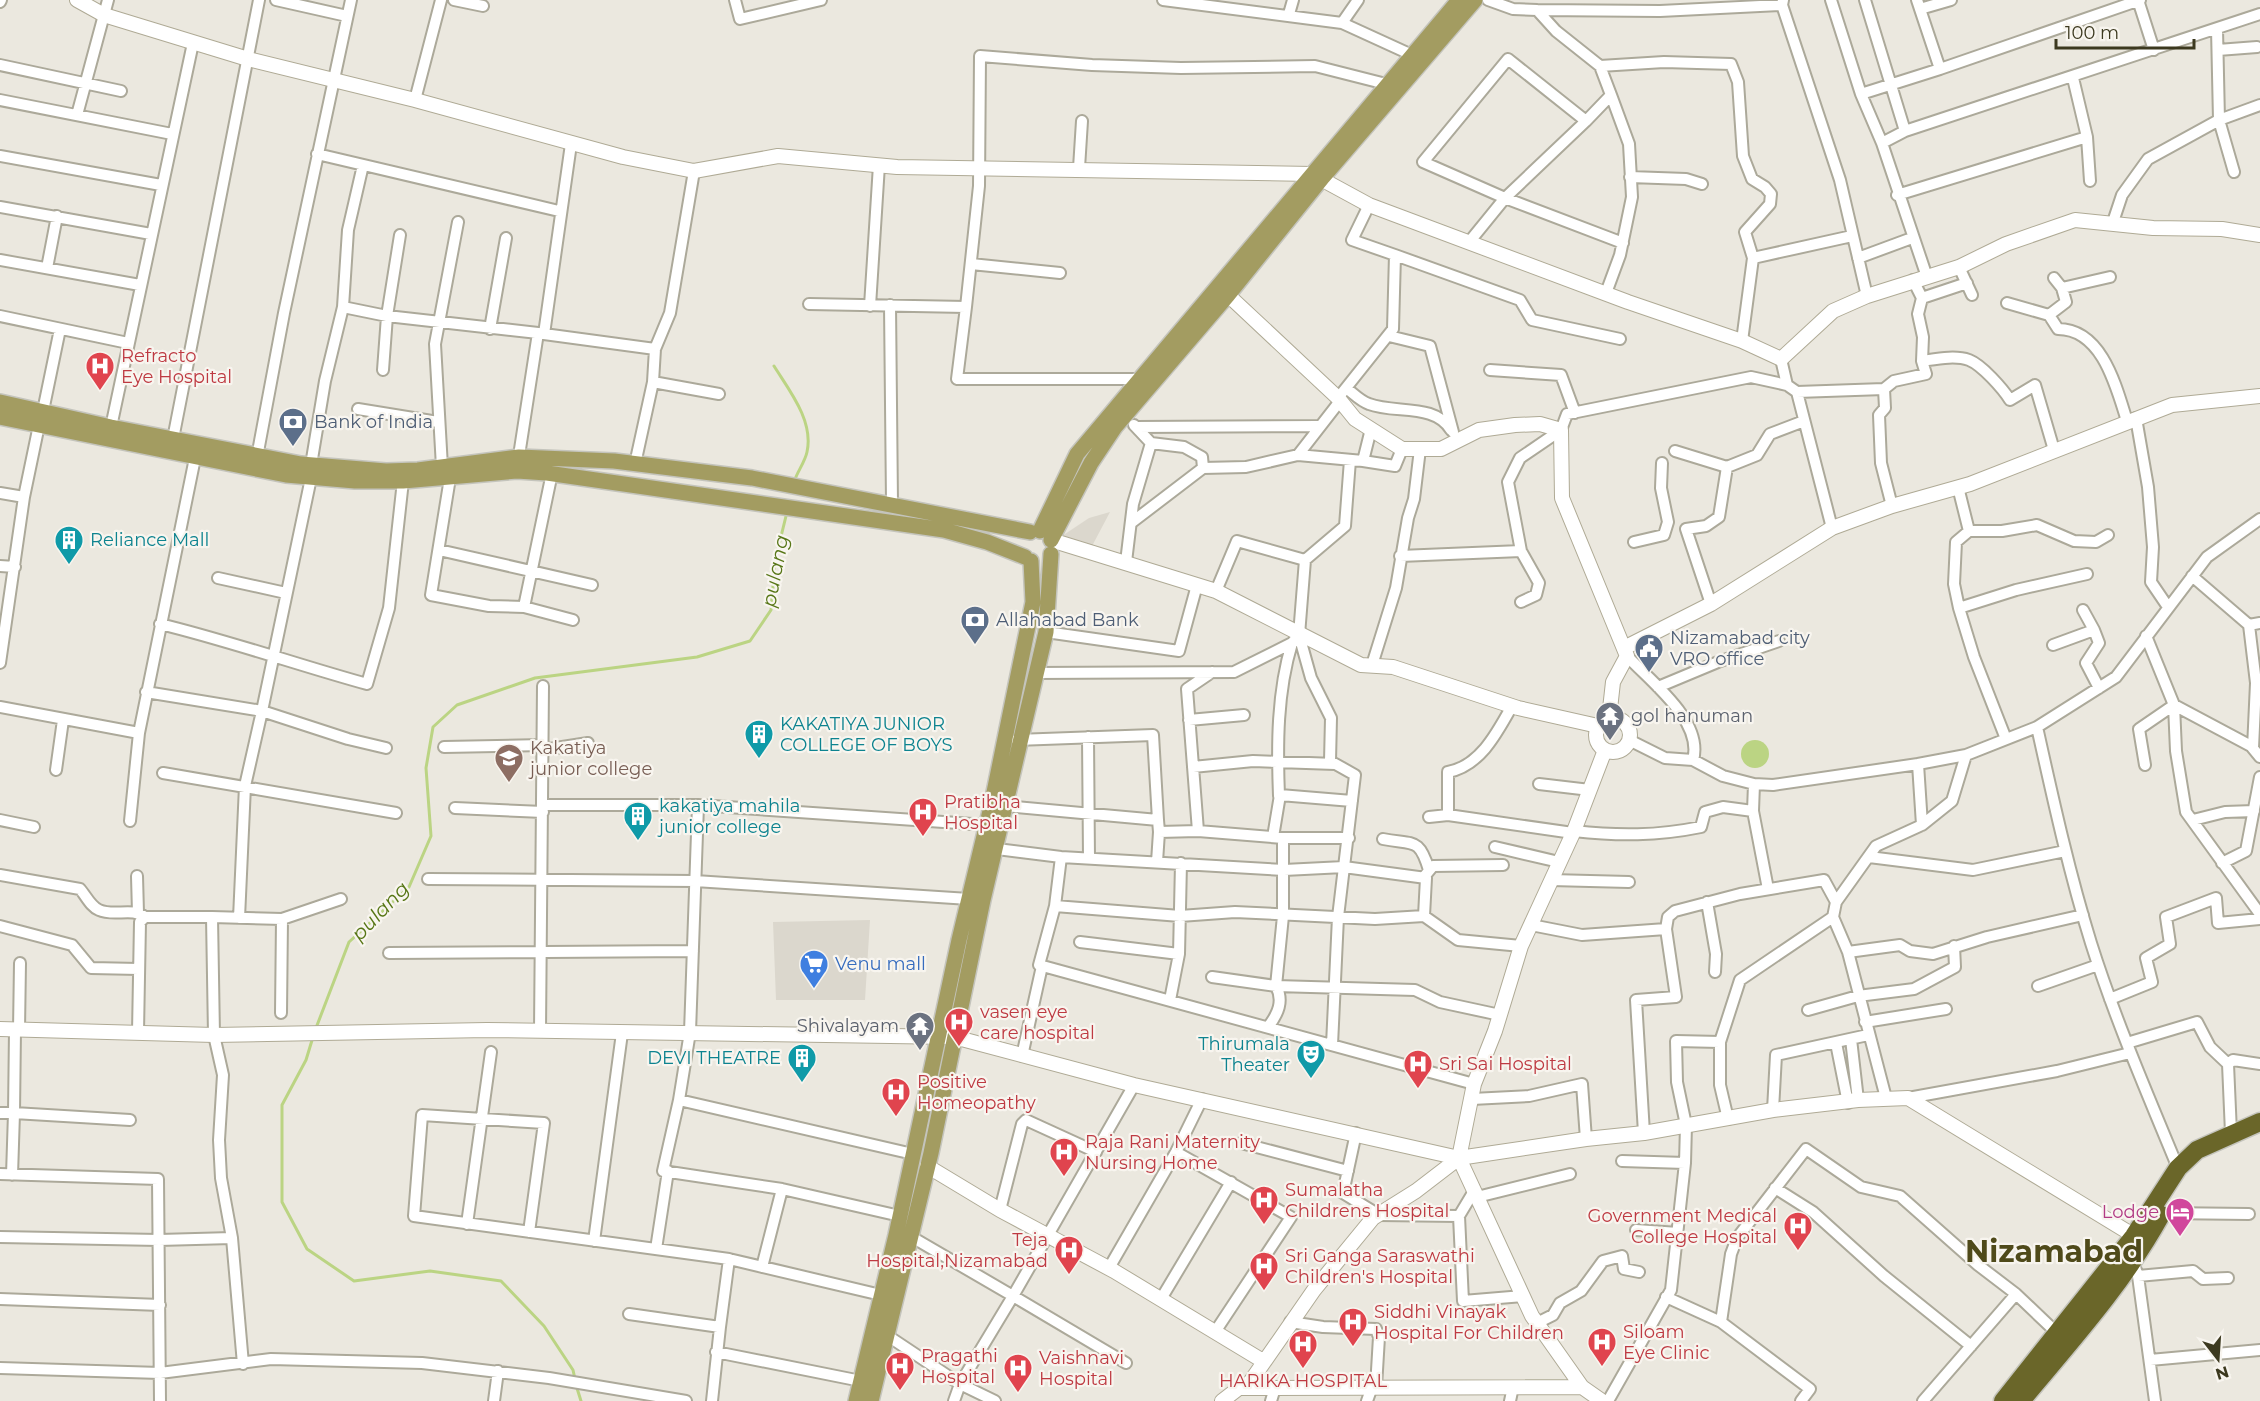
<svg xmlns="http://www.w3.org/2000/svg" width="2260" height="1401" font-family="Montserrat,sans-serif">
<rect width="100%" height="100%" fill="#ebe8df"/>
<path fill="#dbd7cd" d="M1110 512 1091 548 1062 536 1089 518Z
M870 920 865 1000H776L773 922Z"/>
<path fill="#bbd483" d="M1741 754a14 14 0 1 1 28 0a14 14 0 1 1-28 0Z"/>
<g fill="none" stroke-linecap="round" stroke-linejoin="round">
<path stroke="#bbd483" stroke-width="3" d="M774 366C789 390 814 421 807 452 805 462 797 472 794 482
M316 1028 349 942 409 887 431 836 426 768 433 727 457 705 535 678 697 657 750 641 771 610 775 561 787 512
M313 1037 306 1060 282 1105V1202L307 1249 354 1281 430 1271 501 1281 544 1326 573 1370 575 1379
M576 1385 581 1401"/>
<g stroke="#aca99a" stroke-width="14">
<path id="street" d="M276 0 347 16
M454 0 483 6
M735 0 740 19 821 0
M1163 0 1342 23 1412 55
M1488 0 1513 9 1537 10 1660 11 1782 5
M1783 0 1782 5 1840 180 1867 296
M1831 0 1861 94 1882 143 1927 277
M1865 0 1905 131 1882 143
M2138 0 2154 50
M0 2 1 0
M1920 9 1951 0
M1537 10 1556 31 1600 66 1664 62 1731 64 1738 82 1743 156 1752 179 1765 187 1771 194 1770 204 1745 232 1753 258 1852 236
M1289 14 1293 0
M1342 23 1358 0
M2217 29 2219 120 2260 105
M2218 50 2257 47
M0 65 121 91
M1600 66 1611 95
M1940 69 2140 0
M2073 78 2087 137
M1861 94 1940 69 1917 0
M0 100 172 134
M415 100 441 0
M77 115 108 0
M1586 121 1611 95 1629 144 1632 197 1620 255 1606 293
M1905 131 2260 14
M317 154 559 211
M0 156 161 185
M1079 168 1082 121
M1630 177 1686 179 1702 184
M1897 195 2087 137 2090 181
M1369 205 1352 240 1395 255
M0 207 151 234
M2113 222 2122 195 2148 159 2219 120 2234 172
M1470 241 1505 198 1586 121 1508 59 1423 162 1505 198 1623 243
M1858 258 1912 238
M0 260 140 285
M971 264 1060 273
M1959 267 1972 295
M47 268 57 216
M1913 280 1922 298 1918 314 1923 337 1922 361C1936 359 1955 355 1969 360 1982 365 2003 389 2010 400L2035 385 2054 450
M2062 288 2110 277
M1922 298 1967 283
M2007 303 2049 315 2058 329C2102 329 2116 386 2127 421
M809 304 966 307 957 379H1139
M890 305 892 503
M870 306 879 165
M343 307 387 316 538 333
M966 307 979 186 980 56 1092 65 1181 68 1315 66 1386 84
M2049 315 2066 302 2062 288 2054 278
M0 316 128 343
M490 329 506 238
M544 334 655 349 653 382
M1389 336 1430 346 1453 432
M1742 341 1753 258
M655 349 670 313 694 171
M1781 359 1787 385 1797 392 1832 528
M383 370 387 316 400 235
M1490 370 1561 375 1575 413
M1346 388C1353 393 1360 401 1369 404 1395 414 1435 403 1451 430
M1884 389 1885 408 1879 415 1881 463 1892 506
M1797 392 1884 389 1894 381 1926 374 1922 361
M1338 398 1393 329 1395 255 1520 300 1532 320 1620 339
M358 409 438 422
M43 411 60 329
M2136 418 2148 487 2153 547 2151 582 2168 607
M111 427 193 43
M1136 427 1318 426
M172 444 259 0
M1675 451 1727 467
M1298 455 1363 461 1371 429
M257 457 284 313 351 0
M1363 461 1395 466 1402 449
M518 462 538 333 544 334 571 144
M635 464 653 382 719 394
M311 465 325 381 343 307 348 230 363 165
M442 467 435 344 458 222
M1203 468 1246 467 1298 455 1340 401
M450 478 431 595 489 606 524 607 573 620
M1958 487 1969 531 1956 542 1954 584 1959 608 1974 657 2006 739
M0 493 24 497
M1131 523 1203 468 1202 457 1184 447 1151 443
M1969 531H2002L2037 525 2074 541 2096 542 2108 535
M1634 542 1664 535 1668 522 1661 488 1662 463
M439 550 592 585
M1521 551 1539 583 1536 595 1521 602
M1400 556 1521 551 1508 482 1520 458 1561 430 1567 414 1751 377 1787 385
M1305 560 1299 635 1311 678 1331 718 1330 761 1355 775 1338 917 1332 1045
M1126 562 1133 504 1151 443 1134 425
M0 566 15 567
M2192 576 2249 625 2260 623
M218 578 286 593
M1216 591 1237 541 1305 560 1345 526 1350 460
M1711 604 1686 529 1706 526 1719 517 1727 467 1757 455 1770 434 1804 421
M524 607 552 473
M1959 608 2016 590 2087 574
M2083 610 2094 630
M160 624C230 641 298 665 367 684L389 608 403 481
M2249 625 2256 683 2253 748
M1046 632 1179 651 1197 585
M2146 636 2174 705 2251 746 2260 757
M2053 645 2094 630 2099 643 2086 663 2099 688
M1627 656C1650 681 1704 721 1693 760
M0 663 24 497 39 425
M1372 665 1396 588 1408 518 1414 499 1420 449
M1034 673 1234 672 1292 643 1299 635
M1658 687 1718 662 1779 641
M146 692 262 711 311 478
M0 707 139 733 195 458
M1189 720 1244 715
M2037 727C2053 799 2069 872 2091 943 2115 1019 2147 1093 2178 1168
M1088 737 1089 858
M1016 740 1153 735 1158 820
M1629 740 1665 758 1693 760 1723 776 1754 784 1773 785 1918 764 1922 825 1952 801 1966 755 2037 727 2116 677 2207 557 2260 519
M444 747 543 745
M543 750 588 743
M1918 764 1966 755
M2145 765 2139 729 2174 705 2176 751 2186 812 2260 914
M1193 767 1253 761 1335 764
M56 770 63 720
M163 773 396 813
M1539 784 1590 790
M1279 796C1277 745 1277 692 1292 643
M543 805H698L987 825
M1005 806 1158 820 1159 832 1198 831 1283 838H1349
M455 808 543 812
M1753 811 1768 889
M1448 815 1573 833
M1429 817 1448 815V772C1480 766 1497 733 1512 706
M0 820 34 827
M2193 820 2225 812 2254 811
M130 821 139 733
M1198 831 1187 689 1212 672
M1574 831C1618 836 1657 836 1701 827L1705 812 1723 807 1753 811 1754 784
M1273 837 1280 795 1352 801
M1383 839C1414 845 1419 837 1429 870
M1495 847 1559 862
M997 849 1061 857 1284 870 1344 867 1426 878 1424 916
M1869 857 1973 870 2065 851
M1157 862 1159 832
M2222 863 2246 851 2260 777
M0 875 80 889C86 896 91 907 99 910 114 917 132 907 145 917
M137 876 138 913
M1423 878 1433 866 1503 865
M428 879 695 881 969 899
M1551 880 1629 882
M1707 902 1716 954 1715 972
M1055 906 1061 857
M239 918 245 786 262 711 348 739 386 748
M1531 925 1582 935 1666 929 1676 997 1636 1000 1644 1133
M0 926 72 945 91 968 139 969
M1666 929 1668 917 1675 911 1740 894 1824 880 1836 902
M1080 942 1179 954
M1848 952 1900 945 1910 951 1933 954 1987 937 2083 915
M389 953 693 951
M1212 977 1276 986 1415 990 1440 1002 1500 1015
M2038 986 2098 965
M2110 999 2152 982 2146 958 2170 944 2166 917 2216 898 2218 923 2260 919
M1170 1000 1179 954 1181 863
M1808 1010 1858 996 1914 989 1955 967 1954 946
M281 1013 282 919 341 899
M1865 1022 1946 1009
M1268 1027C1278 1014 1284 1001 1276 986L1283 916V838
M19 1030 20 963
M540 1031 543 686
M138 1032 140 922 145 917H212
M1851 1039 1858 1100
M1836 1043 1848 1103
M2127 1043 2197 1022 2210 1047 2228 1064
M1022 1056 1042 966
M1474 1084 1039 965 1055 906 1180 916 1235 912 1375 919 1424 916 1458 940 1521 946
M1886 1098 1848 952 1833 917 1836 902 1876 846 1922 825
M1908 1098 2057 1071 2130 1053
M1472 1099 1529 1096 1582 1084 1586 1139
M679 1100 690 1032 698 805
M1773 1110 1776 1055 1868 1035
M0 1113H14L15 1030
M1728 1119 1720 1085V1042L1740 980 1833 917
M1356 1133 1343 1193 1379 1215 1459 1216
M2231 1133 2228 1064 2233 1060 2260 1064
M1241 1143 1348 1171
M1176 1152 1291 1217 1215 1332
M1622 1161 1685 1163
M0 1174 158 1179 160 1401
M12 1175 14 1113 130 1120
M1775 1188 1813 1212 1884 1276 1971 1346
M1474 1191 1459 1216 1463 1301 1523 1296
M1477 1197 1570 1174
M1000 1210 1022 1124 1026 1120 1096 1152
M2162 1213 2249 1214
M900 1216 782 1189 663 1171 679 1100 913 1154
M467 1224 491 1052
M1636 1230 1678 1233
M529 1232 544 1123 422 1115 414 1216 729 1259
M910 1236 1013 1296 1134 1085
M0 1237 159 1240 232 1238
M594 1241 622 1033
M656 1249 668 1171
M2132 1259 2138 1276 2155 1401
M762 1267 782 1189
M1109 1268 1176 1152 1202 1099
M2138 1276 2193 1271 2203 1279 2228 1278
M1666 1297 1721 1322
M0 1299 160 1305
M1161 1299 1231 1182
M629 1314 720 1327 712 1401
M1290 1322 1323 1327 1376 1329 1379 1337 1376 1387
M1537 1323 1553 1315 1560 1303 1581 1291 1603 1261 1622 1256 1624 1269 1639 1272
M720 1327 729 1259 881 1295
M888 1336 960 1384 954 1401
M716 1352 861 1381
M2150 1360 2260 1350
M243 1364 232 1238 221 1178 219 1140 223 1075 214 1035 212 917 282 919
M0 1368 160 1373 271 1359 422 1363 549 1378 686 1401
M494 1401 498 1371
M995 1401 960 1384 1013 1296 1126 1363
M1271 1401 1275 1388
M1367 1401 1372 1387
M1510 1401 1513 1387
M1608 1401 1671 1290 1685 1163 1686 1125 1677 1082 1676 1041 1720 1042
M1801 1401 1810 1389 1721 1322 1731 1254 1737 1238 1806 1149 1861 1187 1900 1196 1978 1265 2016 1294 2058 1334
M1923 1401 2016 1294"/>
</g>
<g stroke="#afaa95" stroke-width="16">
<path id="secondary" d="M77 0 104 15 248 59 415 100 623 157 694 171 778 156 897 167 1312 174 1369 205 1628 302 1742 341 1781 359 1833 311 1867 296 1959 267 2006 244 2075 220 2153 228 2222 229 2260 235
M1228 295 1338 398 1355 419 1402 449H1441L1479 430 1515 425 1540 424 1561 430 1562 498 1627 656 1613 682 1609 718
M1051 540 1216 591 1361 665 1393 667 1518 708 1598 726
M1624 648 1711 604 1832 528 1892 506 1970 484 2172 405 2260 396
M1596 735a17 17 0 1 1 34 0a17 17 0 1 1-34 0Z
M0 1029 214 1035 487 1030 954 1037 1134 1085 1459 1158 1586 1139 1644 1133 1773 1110 1858 1100 1908 1098 2141 1240
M927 1166 1000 1210 1114 1271 1263 1361
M1246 1388 1314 1290 1373 1218 1416 1191 1459 1158
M1222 1401 1239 1388 1582 1387
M1602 1401 1582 1387 1532 1316 1459 1158 1474 1084 1495 1031 1521 946 1574 831 1605 750"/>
</g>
<g stroke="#c4c4bc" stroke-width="18">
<path id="primary" d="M0 402 111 427 301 464 386 471 418 470 519 457 614 461 752 478 1030 532
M0 417 286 475 355 481H403L517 471 547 473 944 530 987 542 1025 557
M1040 531 1077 454 1459 0
M1051 540 1091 463 1115 427 1228 295 1323 177 1475 0
M856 1401 896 1235 959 940 991 807 1033 602 1031 561
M871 1401 931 1153 983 900 1046 632 1051 554"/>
</g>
<g stroke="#c4c4bc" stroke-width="21">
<path id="highway" d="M2003 1401 2134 1236 2178 1168 2197 1150 2260 1122
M2021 1401C2071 1341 2123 1284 2161 1215"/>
</g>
<use href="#street" stroke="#fff" stroke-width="10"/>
<use href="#secondary" stroke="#fff" stroke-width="14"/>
<use href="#primary" stroke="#a39c61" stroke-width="15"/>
<use href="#highway" stroke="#6a6629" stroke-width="18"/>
</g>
<defs>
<g id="hospital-pin" transform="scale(1.5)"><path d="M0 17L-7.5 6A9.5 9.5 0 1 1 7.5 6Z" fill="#e0444e" stroke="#f8f5ef"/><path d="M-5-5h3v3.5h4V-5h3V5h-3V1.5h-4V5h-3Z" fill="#fff"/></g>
<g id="bank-pin" transform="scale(1.5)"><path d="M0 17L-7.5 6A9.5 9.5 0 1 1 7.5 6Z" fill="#5c6f8a" stroke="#f8f5ef"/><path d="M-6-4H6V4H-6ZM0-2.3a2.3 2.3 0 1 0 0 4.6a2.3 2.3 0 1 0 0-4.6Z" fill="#fff"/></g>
<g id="building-pin" transform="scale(1.5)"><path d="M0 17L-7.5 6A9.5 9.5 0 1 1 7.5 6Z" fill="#0f9aa8" stroke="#f8f5ef"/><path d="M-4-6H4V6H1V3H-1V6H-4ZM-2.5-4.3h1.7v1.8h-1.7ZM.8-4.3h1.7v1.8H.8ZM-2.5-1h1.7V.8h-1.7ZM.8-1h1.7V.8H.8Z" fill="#fff"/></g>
<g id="civic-pin" transform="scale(1.5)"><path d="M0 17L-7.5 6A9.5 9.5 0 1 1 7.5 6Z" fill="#5c6f8a" stroke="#f8f5ef"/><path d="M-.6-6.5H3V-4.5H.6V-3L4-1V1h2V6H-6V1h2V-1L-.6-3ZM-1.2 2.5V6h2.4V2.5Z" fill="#fff"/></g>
<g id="temple-pin" transform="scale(1.5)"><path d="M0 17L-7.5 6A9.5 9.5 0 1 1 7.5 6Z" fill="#6b7280" stroke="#f8f5ef"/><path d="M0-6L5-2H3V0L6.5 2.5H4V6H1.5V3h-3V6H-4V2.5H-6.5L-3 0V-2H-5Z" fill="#fff"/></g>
<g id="university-pin" transform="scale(1.5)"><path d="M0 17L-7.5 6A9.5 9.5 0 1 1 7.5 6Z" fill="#8d6e63" stroke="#f8f5ef"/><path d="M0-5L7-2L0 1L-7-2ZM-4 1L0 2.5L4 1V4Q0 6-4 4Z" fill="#fff"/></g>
<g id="supermarket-pin" transform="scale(1.5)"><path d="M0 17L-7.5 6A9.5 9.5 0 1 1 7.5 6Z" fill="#3f7fe0" stroke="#f8f5ef"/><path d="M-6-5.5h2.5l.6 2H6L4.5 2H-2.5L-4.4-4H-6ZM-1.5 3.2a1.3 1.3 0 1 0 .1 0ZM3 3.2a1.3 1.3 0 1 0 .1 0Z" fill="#fff"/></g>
<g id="theatre-pin" transform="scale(1.5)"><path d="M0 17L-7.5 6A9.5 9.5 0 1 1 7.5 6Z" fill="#0f9aa8" stroke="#f8f5ef"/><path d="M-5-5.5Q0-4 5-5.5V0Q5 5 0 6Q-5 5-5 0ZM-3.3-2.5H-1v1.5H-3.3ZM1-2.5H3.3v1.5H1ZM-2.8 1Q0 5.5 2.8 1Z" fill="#fff"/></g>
<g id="hotel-pin" transform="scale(1.5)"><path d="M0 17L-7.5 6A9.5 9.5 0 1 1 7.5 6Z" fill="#d1479c" stroke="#f8f5ef"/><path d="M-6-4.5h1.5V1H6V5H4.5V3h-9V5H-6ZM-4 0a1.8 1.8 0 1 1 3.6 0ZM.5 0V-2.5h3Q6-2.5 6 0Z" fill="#fff"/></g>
</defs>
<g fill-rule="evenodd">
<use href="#hospital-pin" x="100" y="366"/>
<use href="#bank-pin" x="293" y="422"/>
<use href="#building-pin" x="69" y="540"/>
<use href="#bank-pin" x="975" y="620"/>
<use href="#civic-pin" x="1649" y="648"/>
<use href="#temple-pin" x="1610" y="716"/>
<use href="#building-pin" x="759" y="734"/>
<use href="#university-pin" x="509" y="758"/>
<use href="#hospital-pin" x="923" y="812"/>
<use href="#building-pin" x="638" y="816"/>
<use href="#supermarket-pin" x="814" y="964"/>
<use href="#hospital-pin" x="959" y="1022"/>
<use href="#temple-pin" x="920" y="1026"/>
<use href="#theatre-pin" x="1311" y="1054"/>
<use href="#building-pin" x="802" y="1058"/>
<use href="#hospital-pin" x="1418" y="1064"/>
<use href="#hospital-pin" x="896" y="1092"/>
<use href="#hospital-pin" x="1064" y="1152"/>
<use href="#hospital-pin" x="1264" y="1200"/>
<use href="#hotel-pin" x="2180" y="1212"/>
<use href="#hospital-pin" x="1798" y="1226"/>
<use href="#hospital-pin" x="1069" y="1250"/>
<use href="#hospital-pin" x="1264" y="1266"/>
<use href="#hospital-pin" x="1353" y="1322"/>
<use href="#hospital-pin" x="1602" y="1342"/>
<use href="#hospital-pin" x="1303" y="1344"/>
<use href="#hospital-pin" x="900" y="1366"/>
<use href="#hospital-pin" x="1018" y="1368"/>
</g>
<g text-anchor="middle" stroke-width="4.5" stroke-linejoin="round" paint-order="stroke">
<g font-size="18" fill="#be3a42" stroke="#f8f5ef" text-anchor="start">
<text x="121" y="362">Refracto<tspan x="121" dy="21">Eye Hospital</tspan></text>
<text x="944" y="808">Pratibha<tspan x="944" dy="21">Hospital</tspan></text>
<text x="980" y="1018">vasen eye<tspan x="980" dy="21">care hospital</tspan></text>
<text x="1439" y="1070">Sri Sai Hospital</text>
<text x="917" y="1088">Positive<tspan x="917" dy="21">Homeopathy</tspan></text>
<text x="1085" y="1148">Raja Rani Maternity<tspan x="1085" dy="21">Nursing Home</tspan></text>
<text x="1285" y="1196">Sumalatha<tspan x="1285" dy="21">Childrens Hospital</tspan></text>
<text x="1777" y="1222" text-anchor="end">Government Medical<tspan x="1777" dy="21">College Hospital</tspan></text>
<text x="1048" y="1246" text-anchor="end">Teja<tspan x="1048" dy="21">Hospital,Nizamabad</tspan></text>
<text x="1285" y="1262">Sri Ganga Saraswathi<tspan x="1285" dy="21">Children's Hospital</tspan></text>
<text x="1374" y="1318">Siddhi Vinayak<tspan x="1374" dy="21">Hospital For Children</tspan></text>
<text x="1623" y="1338">Siloam<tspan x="1623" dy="21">Eye Clinic</tspan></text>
<text x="921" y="1362">Pragathi<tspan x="921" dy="21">Hospital</tspan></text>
<text x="1039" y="1364">Vaishnavi<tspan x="1039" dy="21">Hospital</tspan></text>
<text x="1303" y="1387" text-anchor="middle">HARIKA HOSPITAL</text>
</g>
<g font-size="18" fill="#4e5e75" stroke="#f8f5ef" text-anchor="start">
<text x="314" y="428">Bank of India</text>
<text x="996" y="626">Allahabad Bank</text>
<text x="1670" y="644">Nizamabad city<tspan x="1670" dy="21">VRO office</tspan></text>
</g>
<g font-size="18" fill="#0d838f" stroke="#f8f5ef" text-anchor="start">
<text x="90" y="546">Reliance Mall</text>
<text x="780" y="730">KAKATIYA JUNIOR<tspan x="780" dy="21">COLLEGE OF BOYS</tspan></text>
<text x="659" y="812">kakatiya mahila<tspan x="659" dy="21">junior college</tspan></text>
<text x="1290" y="1050" text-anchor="end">Thirumala<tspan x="1290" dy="21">Theater</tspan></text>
<text x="781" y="1064" text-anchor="end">DEVI THEATRE</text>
</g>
<g font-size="18" fill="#5b616d" stroke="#f8f5ef" text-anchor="start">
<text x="1631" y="722">gol hanuman</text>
<text x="899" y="1032" text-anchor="end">Shivalayam</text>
</g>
<g font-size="18" fill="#785e54" stroke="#f8f5ef" text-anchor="start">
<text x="530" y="754">Kakatiya<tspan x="530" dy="21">junior college</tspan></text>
</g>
<g font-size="18" fill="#366cbe" stroke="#f8f5ef" text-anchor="start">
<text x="835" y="970">Venu mall</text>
</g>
<g font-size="18" fill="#b23c85" stroke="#f8f5ef" text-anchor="end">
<text x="2159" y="1218">Lodge</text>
</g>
<g font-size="20" font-style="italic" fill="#577616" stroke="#f8f5ef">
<text transform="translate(775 571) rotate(-79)" y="7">pulang</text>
<text transform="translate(380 911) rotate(-46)" y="7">pulang</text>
</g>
<g font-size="30" font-weight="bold" fill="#4f4a1a" stroke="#f8f5ef">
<text x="2054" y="1262">Nizamabad</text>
</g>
</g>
<g transform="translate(2218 1359) rotate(163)" stroke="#f8f5ef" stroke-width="4.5" paint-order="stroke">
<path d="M0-4.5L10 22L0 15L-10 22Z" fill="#3c391f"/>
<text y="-9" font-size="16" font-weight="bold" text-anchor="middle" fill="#3c391f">N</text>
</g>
<path d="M2056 39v9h138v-9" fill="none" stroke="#3c391f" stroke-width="3"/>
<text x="2065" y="39" font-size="18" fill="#3c391f" stroke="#f8f5ef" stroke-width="4.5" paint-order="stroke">100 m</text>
</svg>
